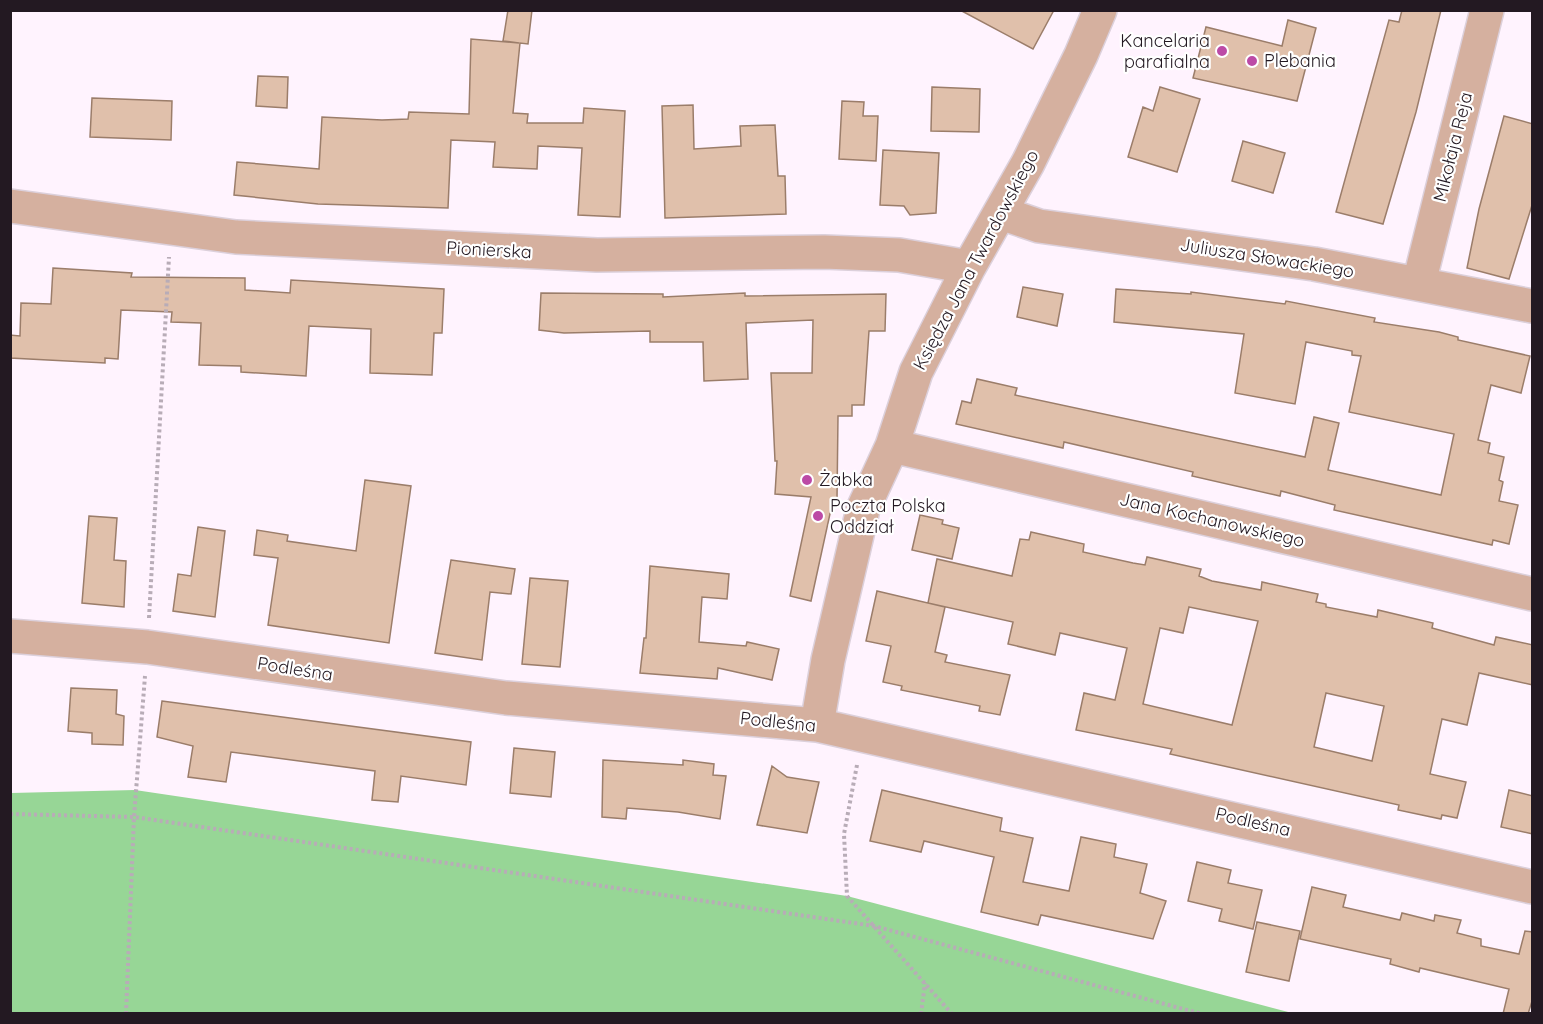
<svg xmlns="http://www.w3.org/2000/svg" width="1543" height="1024" font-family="Quicksand,sans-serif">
<rect width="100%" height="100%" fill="#fff3fe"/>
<path fill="#97d696" d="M135 790 847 896 1292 1013H11V793Z"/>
<path fill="#e0c0ab" stroke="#9b7d6a" stroke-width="1.5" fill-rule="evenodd" d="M508 10H532L528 44 520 43 513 113 528 114 527 123H583L584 108 625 111 620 217 578 215 582 148 538 146 537 169 493 167 495 142 451 140 448 208 318 204 234 195 237 162 319 169 322 117 382 120 408 119 409 112 469 114 471 39 519 43 503 41Z
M960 10H1054L1033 49Z
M1402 10H1441L1416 112 1383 224 1336 212 1389 20 1399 22Z
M1288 20 1316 28 1297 101 1193 78 1206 27 1282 46Z
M258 76 288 77 287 108 256 106Z
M932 87 980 89 979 132 931 131Z
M1160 87 1200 99 1177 172 1128 157 1143 107 1153 111Z
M92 98 172 101 171 140 90 137Z
M842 101 864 102 863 116H878L876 161 839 159Z
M693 105 694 149 741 146 740 126 775 125 778 176H785L786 214 665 218 662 106Z
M1504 116 1533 124V202L1509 279 1467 268 1479 209Z
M1243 141 1285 153 1273 193 1232 181Z
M883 150 939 153 936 213 910 215 904 206 880 205Z
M53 268 132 273 131 277 245 278V290L290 293 291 280 444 289 442 333H434L432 375 370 373 371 329 309 326 306 376 241 372V366L199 365 201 323 171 322 172 312 121 310 118 359 105 358V363L10 358V335L20 336 21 303 51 304Z
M1023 287 1063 294 1057 326 1017 317Z
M1116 289 1191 294V292L1285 304 1286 301 1375 318 1374 322 1439 332 1458 337V340L1530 356 1521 393 1491 385 1478 440 1490 443 1488 453 1504 457 1499 480 1503 482 1499 501 1518 505 1509 544 1493 540 1492 545 1334 510 1335 505 1281 491 1280 496 1192 476 1193 472 1064 442 1063 448 956 424 962 401 971 403 977 379 1017 388 1015 395 1305 457 1314 417 1339 423 1328 470 1441 495 1454 434 1349 412 1361 356 1352 355V351L1306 342 1295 404 1235 393 1244 334 1114 322Z
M541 293 663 294V297L745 293V296L886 294 885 331H869L864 405H852V416H838L837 500H833L811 601 790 596 811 497 775 494 777 461H775L771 373H812L813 320 746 323 748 379 704 381 703 342H650V331L564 333 539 330Z
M365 480 411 486 389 643 268 625 278 558 254 555 257 530 288 535 287 541 356 551Z
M920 515 943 520 942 524 959 528 952 559 912 550Z
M89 516 117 518 114 560 126 561 124 607 82 603Z
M198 527 225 531 215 617 173 611 178 574 191 576Z
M1031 532 1084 544 1083 552 1133 563 1145 565 1147 557 1201 569 1199 576 1212 581 1261 590 1262 582 1318 594 1316 602 1326 604V607L1377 617 1378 610 1433 623 1432 628 1494 645 1496 637 1533 645V685L1479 673 1467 725 1442 719 1430 774 1466 782 1457 818 1442 815 1441 819 1398 810 1399 805 1170 754 1172 749 1076 730 1084 693 1115 700 1127 648 1060 633 1055 655 1008 644 1013 622 928 603 937 559 1012 576 1020 539 1029 540ZM1189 607 1258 621 1232 725 1143 704 1160 628 1183 633ZM1326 693 1384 706 1372 761 1314 747Z
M451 560 515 569 511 594 490 592 482 660 435 653Z
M650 566 729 574 727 599 702 597 699 642 746 646 747 642 779 649 772 680 718 668 717 679 640 673 644 638H646Z
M530 578 568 581 560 667 522 664Z
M877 591 945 607 935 652 947 655 945 662 1010 675 1000 715 979 711 980 706 901 690 902 686 883 682 891 646 866 641Z
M71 688 117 690 116 714 124 716 123 745 92 744V733L68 731Z
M162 701 471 742 466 785 401 776 398 802 372 800 375 771 231 752 226 782 188 777 193 746 157 737Z
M514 748 555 752 551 797 510 793Z
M603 760 683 765V760L714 764 713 775 726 776 720 819 678 812 627 808 626 819 602 817Z
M772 766 787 777 819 782 807 833 757 825Z
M882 790 1002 818 1000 831 1033 838 1023 882 1069 891 1081 837 1116 844 1114 857 1147 864 1140 893 1166 901 1153 939 1041 915 1038 925 981 912 994 857 924 841 921 852 870 841Z
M1509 790 1533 796V834L1501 827Z
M1197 862 1231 870 1228 883 1262 890 1253 929 1219 921 1222 909 1188 901Z
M1312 887 1346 895 1343 907 1400 920 1402 913 1434 921 1435 915 1461 920 1457 933 1481 939V946L1519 954 1525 931 1533 932V998L1528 1014H1503L1509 989 1420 968 1419 972 1390 964 1391 959 1300 939Z
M1257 922 1300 931 1289 981 1246 972Z"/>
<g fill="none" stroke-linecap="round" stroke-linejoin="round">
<g stroke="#dcd0db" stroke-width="36">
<path id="minor" d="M10 206 236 237 597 255 824 252 899 255 969 267
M1001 213 1039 226 1314 264 1532 306
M1419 283 1487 10
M892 446 1532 594
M10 636 147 647 506 698 817 725 1532 887
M817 725 828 660 863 509 892 446 916 372 969 267 1028 163 1081 55 1100 10"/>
</g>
<path stroke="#b8acb7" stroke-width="4" stroke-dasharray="3 3" stroke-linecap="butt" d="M149 618 169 257
M857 765 844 834 847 896 952 1014
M10 814 134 817 874 926 1202 1014
M126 1014 134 817 145 676
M921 1014 925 983"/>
<use href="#minor" stroke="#d5b09f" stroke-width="33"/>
</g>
<g fill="#bc4aa6" stroke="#fff" stroke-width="2">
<circle cx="1222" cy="51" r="6"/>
<circle cx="1252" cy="61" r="6"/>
<circle cx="807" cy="480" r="6"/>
<circle cx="818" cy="516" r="6"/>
</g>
<g text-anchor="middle" stroke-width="4.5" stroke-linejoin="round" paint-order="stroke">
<g font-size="18" fill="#231922" stroke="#fff" text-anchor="start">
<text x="1210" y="47" text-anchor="end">Kancelaria<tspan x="1210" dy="21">parafialna</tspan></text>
<text x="1264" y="67">Plebania</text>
<text x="819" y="486">Żabka</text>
<text x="830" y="512">Poczta Polska<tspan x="830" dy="21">Oddział</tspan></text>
</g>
<g font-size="18" fill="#231922" stroke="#fff">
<text transform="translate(1453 147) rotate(-76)" y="6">Mikołaja Reja</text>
<text transform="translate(489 250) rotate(3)" y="6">Pionierska</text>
<text transform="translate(1267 258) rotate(9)" y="6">Juliusza Słowackiego</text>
<text transform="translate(976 260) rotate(-62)" y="6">Księdza Jana Twardowskiego</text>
<text transform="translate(1212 520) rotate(13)" y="6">Jana Kochanowskiego</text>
<text transform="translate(295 669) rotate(9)" y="6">Podleśna</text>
<text transform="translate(778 722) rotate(6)" y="6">Podleśna</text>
<text transform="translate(1253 822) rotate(13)" y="6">Podleśna</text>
</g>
</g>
<rect width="1543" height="1024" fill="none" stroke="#231922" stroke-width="24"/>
</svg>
